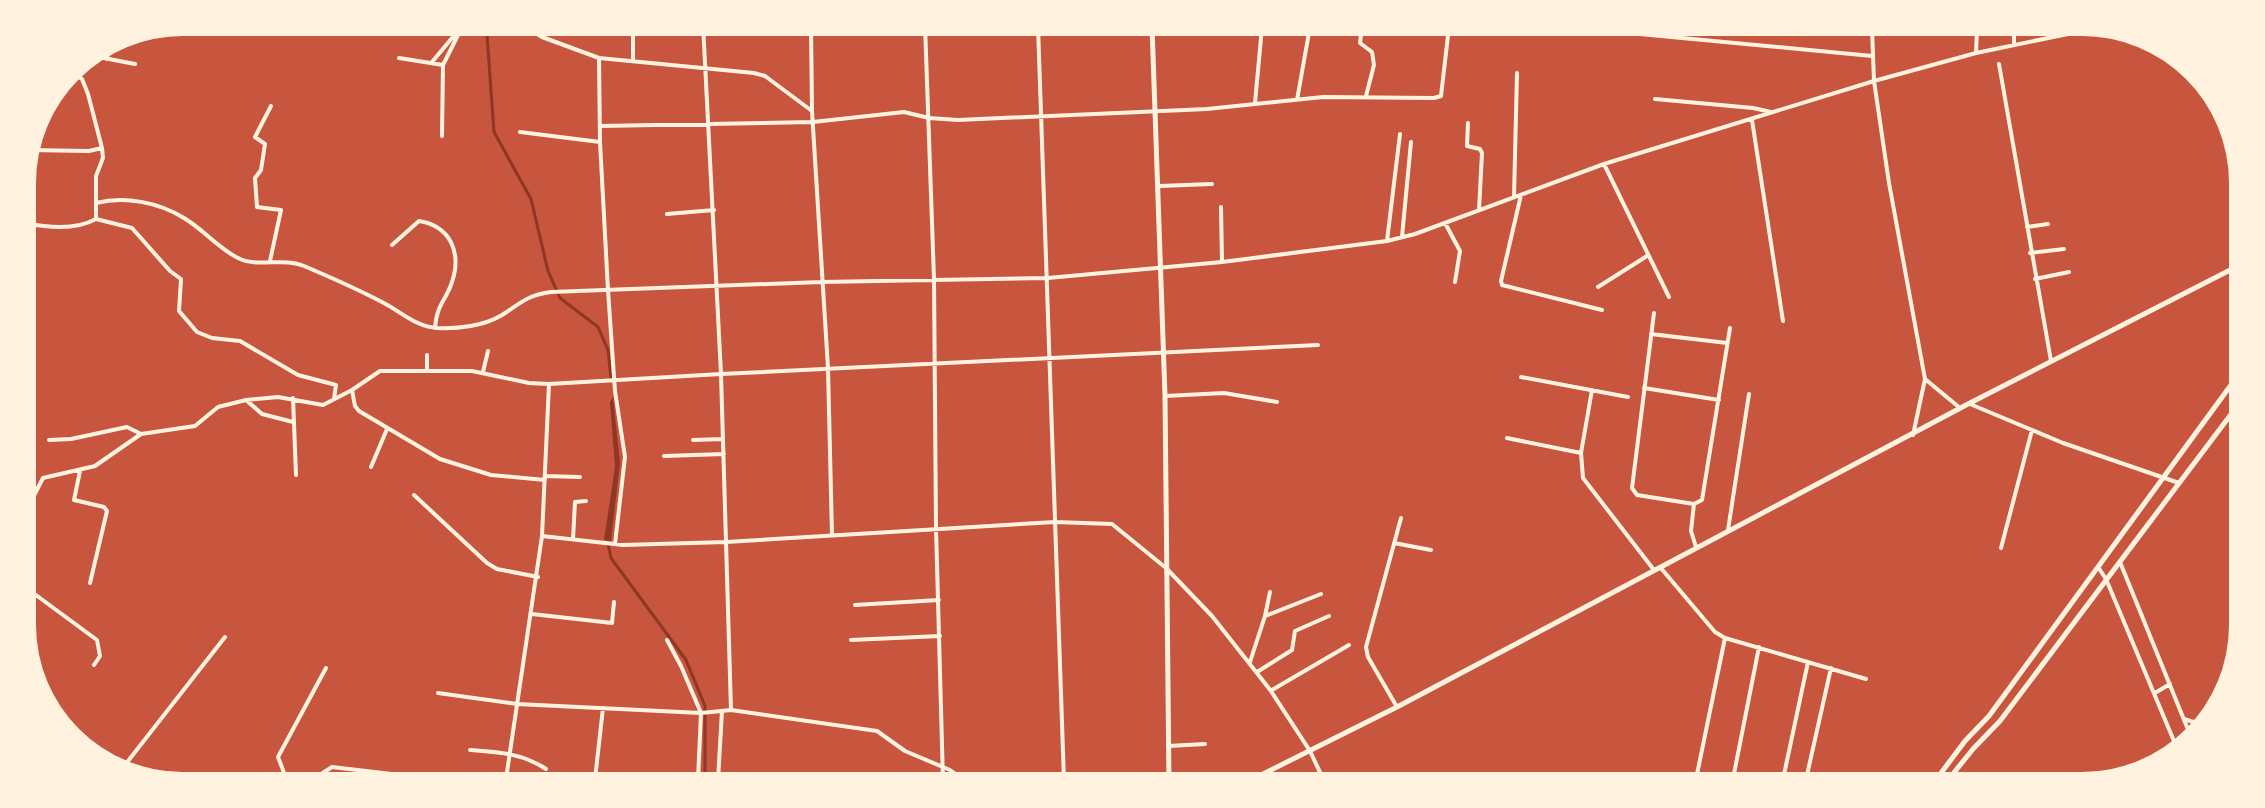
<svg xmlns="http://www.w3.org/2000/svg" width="2265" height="808" font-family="Lato,sans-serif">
<rect width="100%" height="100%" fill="#c8553d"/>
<path fill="#8f3625" d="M613 397 620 463 611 541 604 540 615 467 610 402Z"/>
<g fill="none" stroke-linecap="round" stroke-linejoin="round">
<path stroke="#8f3625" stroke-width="3" d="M480 23 487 35 494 132 531 199 548 271 560 298 598 327 608 350 611 378
M608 544 611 558 686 660 705 706V780"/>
<path stroke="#fff3e0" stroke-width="4" d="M519 23 542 37 599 58 754 73 765 76 812 111
M703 24 721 374 731 710
M811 25 812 111 828 368 832 535
M925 25 934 279 936 528 943 781
M1038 26 1064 781
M1362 27 1360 43 1372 52 1374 65 1366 96
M1576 28 1872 56
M1872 29 1874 81 1889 183 1925 379 1960 408
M2014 45V30
M1976 53 1977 30
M88 55 135 64
M399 58 443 65
M599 58 600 142 608 290 615 391 625 457 615 544
M107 59 109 42
M633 61V32
M432 62 457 32
M1999 64 2051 361
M70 71 82 79 88 94 102 148 103 158 96 176V219
M1655 99 1753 108 1771 112
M1297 100 1310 27
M1255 103 1262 27
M1752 120 1783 321
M1468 123 1467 146 1480 149 1482 153 1479 210
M600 126 813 122 904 112 929 118 958 120 1207 109 1323 97 1434 98 1441 96 1449 27
M520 132 600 142
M442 136 443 65 464 23
M28 150 89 151 102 148
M1604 164 1669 297
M1159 186 1212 184
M1521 195 1501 281 1502 285 1602 310
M1514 197 1517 73
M96 203C125 196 158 202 184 218 204 230 218 248 238 258 257 268 284 257 304 266 330 277 357 289 382 302 400 311 416 327 437 328 458 329 484 326 502 315 521 303 527 295 551 292L821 282 1048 278 1222 262 1387 241 1415 234 1604 164 1874 81 1976 53 2087 30
M1221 207 1222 262
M667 214 714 210
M96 219 132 228 170 271 181 279 179 311 197 332 212 338 240 341 298 375 336 385 334 399
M23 223C46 227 74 231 96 219
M1445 223 1460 251 1455 282
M2027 227 2048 224
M1402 237 1411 142
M1387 241 1400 134
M392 245 419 221C450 226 462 252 452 282 446 301 437 303 435 328
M2030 253 2064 249
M270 261 281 210 257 207 255 178 261 170 265 144 255 137 271 106
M2035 279 2069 272
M1598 287 1647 256
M1654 313 1632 488 1637 495 1694 504 1702 500 1730 328
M1651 334 1727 343
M427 355V371
M483 372 488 351
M1521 377 1628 397
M1644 388 1719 400
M352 390 355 406 359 411 440 459 491 475 545 480
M1592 390 1581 453 1583 478 1654 570
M1165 396 1224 393 1277 402
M293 398 296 475
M246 400 262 414 293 422
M1970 404 2063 443 2179 483
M1913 435 1925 379
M1507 438 1581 453
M49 440 71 439 127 427 141 434
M693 440 723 439
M664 456 724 454
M371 467 387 429
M80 471 74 500 104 507 107 511 90 583
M545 476 580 477
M414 495 487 563 497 569 538 577
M1694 504 1691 531 1696 547
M24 515 43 478 95 466 141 434 195 426 218 407 246 400 278 397 323 405 352 390 380 371H472L529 383 549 384 721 374 1318 345
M1728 530 1749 394
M542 536 623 545 726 542 1055 522 1112 524 1166 568 1212 616 1271 691 1310 751 1325 783
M573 539 575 502 586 501
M1394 543 1431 550
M2001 548 2032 430
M2120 562 2191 737
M1660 567 1715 632 1725 638 1866 679
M2098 567 2106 579 2179 753
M25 587 97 640 100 656 94 665
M855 605 939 600
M532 614 612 623 614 602
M1265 616 1321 594
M851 640 940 636
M1250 662 1265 616 1270 592
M1257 672 1292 650 1295 631 1329 616
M1272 690 1349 645
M438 693 517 704 701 713 681 666 667 640
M2155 693 2170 684
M1397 707 1368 657 1366 647 1401 518
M2184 719 2200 724
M1168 746 1205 744
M470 750C498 752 522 753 546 769
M121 770 225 637
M286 778 278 757 326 668
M315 778 332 767 400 775
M354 779 356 770
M506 779 542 536 549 384
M595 779 603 708
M698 780 701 713 731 710 877 731 905 751 950 770 965 781
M718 780 722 711
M1695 784 1725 638
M1732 784 1759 647
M1782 784 1808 662
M1805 784 1831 668"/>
<path stroke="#fff3e0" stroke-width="5" d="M1152 26 1165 396 1169 782
M1932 785 1965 741 1989 716 2239 374
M1944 785 1973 749 2000 721 2238 405"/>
<path stroke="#fff3e0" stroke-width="5" d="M1247 782 1397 707 1968 404 2240 265"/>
</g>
<path d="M0 0H2265V808H0ZM183 36H2082A147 147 0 0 1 2229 183V625A147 147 0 0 1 2082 772H183A147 147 0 0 1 36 625V183A147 147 0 0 1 183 36Z" fill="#fff3e0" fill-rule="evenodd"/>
</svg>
